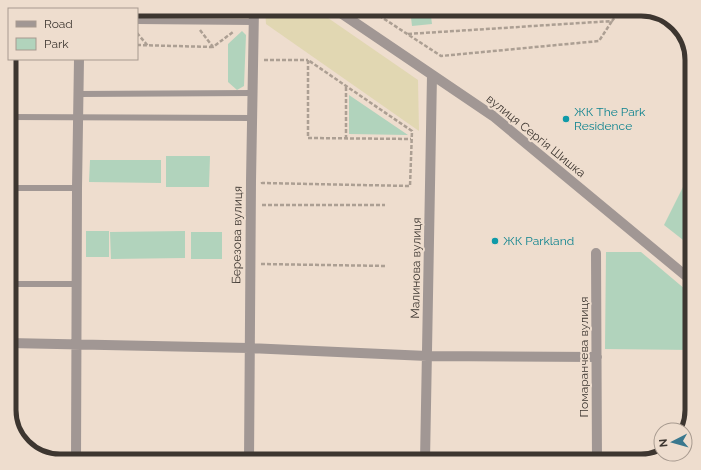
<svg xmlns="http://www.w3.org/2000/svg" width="701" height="470" font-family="Raleway,sans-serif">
<rect width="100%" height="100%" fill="#eeddce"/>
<path fill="#b1d3bc" d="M199 9H233L241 17 197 18Z
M410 9H430L432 24 412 26Z
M242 31 246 35 244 86 237 90 228 82V44Z
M349 95 408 135 349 134Z
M166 156H210L209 187H166Z
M90 160H161V183L89 182Z
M692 169V247L664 225Z
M86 231H109V257H86Z
M185 231V258L111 259 110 232Z
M191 232H222V259H191Z
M606 252H641L692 295V350L605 349Z"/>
<path fill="#e1d7b2" d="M265 9H315L418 80 419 131 266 24Z"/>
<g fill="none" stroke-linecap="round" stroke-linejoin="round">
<path stroke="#ac9f93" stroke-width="2.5" stroke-dasharray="4 2" stroke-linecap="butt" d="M369 9 441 56 599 41 612 21
M624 9 644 10
M200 30 213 47 233 32
M137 33 148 46
M408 34 612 21 621 9
M137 45 212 47
M264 60H308
M346 139V87
M262 182V183L410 186 412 131 308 60V138L411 139
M262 205H385
M261 264 387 266"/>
<path stroke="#a19794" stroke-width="6" d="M137 21 254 22
M79 94 252 93
M9 117 252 118
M9 188H77
M9 284H77"/>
<path stroke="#a19794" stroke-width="10" d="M335 9 493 116 692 281
M668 17 671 19
M596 253 597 461
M9 343 249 348 427 356 597 357
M76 461 77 188 79 59
M249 461 251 181 254 9
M425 461 432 75"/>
</g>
<g fill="#0f9aa8" stroke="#eeddce" stroke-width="1.5">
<circle cx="566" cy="119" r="4"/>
<circle cx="495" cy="241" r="4"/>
</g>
<g text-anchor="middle" stroke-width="4" stroke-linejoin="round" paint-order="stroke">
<g font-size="12" fill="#0d838f" stroke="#eeddce" text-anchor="start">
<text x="574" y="116">ЖК The Park<tspan x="574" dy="14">Residence</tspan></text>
<text x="503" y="245">ЖК Parkland</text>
</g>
<g font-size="12" fill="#3d3630" stroke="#eeddce">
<text transform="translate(536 136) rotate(39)" y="4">вулиця Сергія Шишка</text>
<text transform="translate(237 235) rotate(-89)" y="4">Березова вулиця</text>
<text transform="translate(416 268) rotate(-89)" y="4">Малинова вулиця</text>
<text transform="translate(584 357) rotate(-90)" y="4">Помаранчева вулиця</text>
</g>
</g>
<path d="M0 0H701V470H0ZM60 16H641A44 44 0 0 1 685 60V410A44 44 0 0 1 641 454H60A44 44 0 0 1 16 410V60A44 44 0 0 1 60 16Z" fill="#eeddce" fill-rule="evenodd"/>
<path fill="none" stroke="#3d3630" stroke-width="5" d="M60 16H641A44 44 0 0 1 685 60V410A44 44 0 0 1 641 454H60A44 44 0 0 1 16 410V60A44 44 0 0 1 60 16Z"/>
<rect x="8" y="8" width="130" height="52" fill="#eeddce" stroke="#a79a8f"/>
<rect x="16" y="21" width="20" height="6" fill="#a19794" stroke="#a79a8f"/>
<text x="44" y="28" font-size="12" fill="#3d3630">Road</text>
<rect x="16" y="38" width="20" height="12" fill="#b1d3bc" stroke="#a79a8f"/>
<text x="44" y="48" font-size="12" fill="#3d3630">Park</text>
<g transform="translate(673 442) rotate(264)"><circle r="19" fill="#eeddce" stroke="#a79a8f"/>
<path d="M0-3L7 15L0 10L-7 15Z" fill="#3a788e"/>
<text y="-6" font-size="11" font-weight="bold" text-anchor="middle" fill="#3d3630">N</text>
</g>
</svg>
